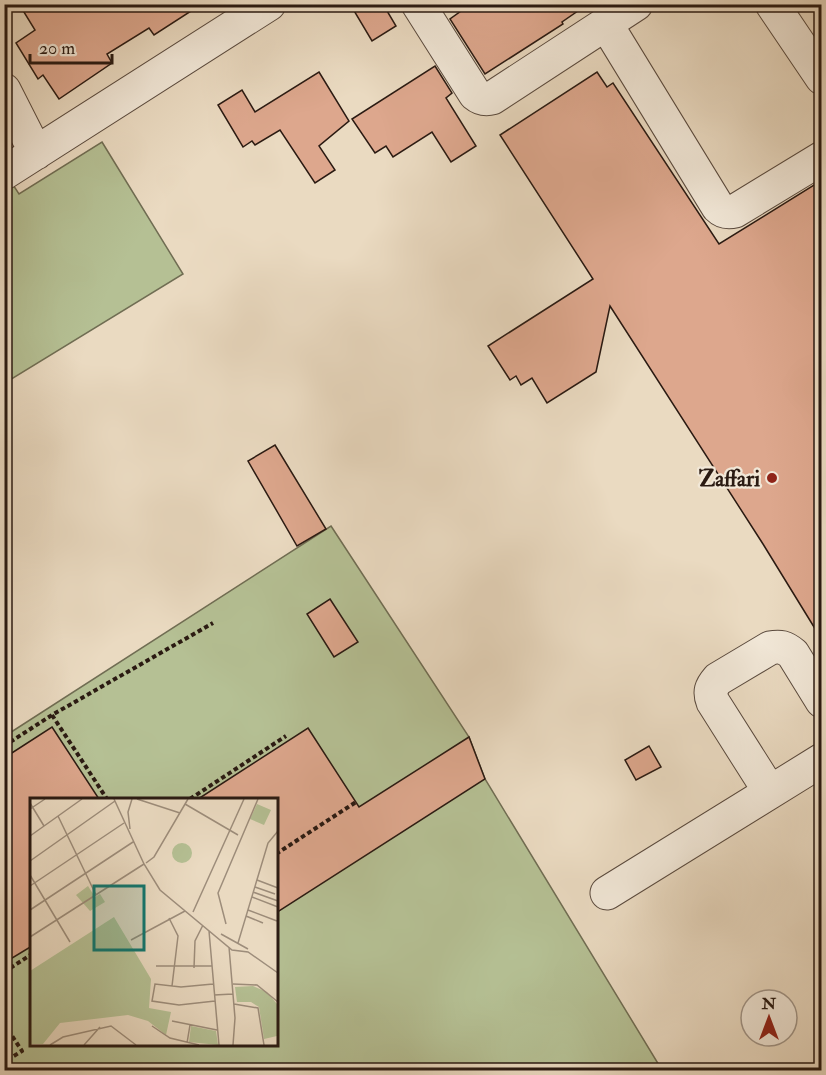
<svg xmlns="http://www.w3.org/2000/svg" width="826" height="1075" font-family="'IM FELL Double Pica',serif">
<rect width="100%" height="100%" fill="#eadac1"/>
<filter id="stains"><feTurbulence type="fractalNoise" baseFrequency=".00333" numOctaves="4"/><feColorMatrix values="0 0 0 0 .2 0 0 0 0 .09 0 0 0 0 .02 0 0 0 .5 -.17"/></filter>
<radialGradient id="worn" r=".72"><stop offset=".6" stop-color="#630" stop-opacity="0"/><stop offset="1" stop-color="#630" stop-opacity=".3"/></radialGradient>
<path fill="#b5c094" stroke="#706d53" stroke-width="1.5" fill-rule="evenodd" d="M102 142 183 274 5 383 4 171 19 194Z
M331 526 469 737 485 779 662 1070H5V736ZM32 799H276V1044H32Z"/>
<path fill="#dda78d" stroke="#2a1a12" stroke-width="1.5" d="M19 4H202L154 35 149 28 107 54 112 63 59 99 43 75 38 79 16 43 35 30Z
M350 4H383L396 26 372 41Z
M471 4H588L562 22 563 24 485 74 450 19Z
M435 66 452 93 446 98 476 146 451 162 432 132 393 157 386 146 375 153 352 119Z
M319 72 349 121 319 146 335 170 315 183 280 130 255 145 252 141 243 147 218 105 242 90 255 112Z
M597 72 607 87 613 83 719 244 822 180V640L763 544 610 306 596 372 547 403 532 378 521 385 516 376 510 380 488 346 593 279 500 135Z
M275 445 326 529 297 546 248 461Z
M330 599 358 642 334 657 307 614Z
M52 727 99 799H32V946L4 963V758Z
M308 728 359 807 469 737 485 779 276 913V799H198Z
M649 746 661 767 636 780 625 760Z"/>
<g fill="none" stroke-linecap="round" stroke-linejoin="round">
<g stroke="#5a4a3e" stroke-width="35">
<path id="minor" d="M418 4 475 94C481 99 485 100 492 98L636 4
M772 4 822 78
M606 24 718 207C723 212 727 213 735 211L822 158
M4 90 36 153
M4 173 269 4
M770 792 713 702C709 692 711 687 718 679L770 648C780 646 785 647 793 654L822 701
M607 893 822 760"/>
</g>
<path stroke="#2a1a12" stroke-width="4" stroke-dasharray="4.5 3" stroke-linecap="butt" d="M52 715 107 799
M4 746 52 715 213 623
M190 799 286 736
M276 854 356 802
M4 972 32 954
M4 1024 22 1051 4 1062"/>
<use href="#minor" stroke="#f1e7d7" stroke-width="33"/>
</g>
<circle fill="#8f2418" stroke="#f1e7d7" stroke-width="2" cx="772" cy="478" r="6"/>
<g text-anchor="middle" stroke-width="4.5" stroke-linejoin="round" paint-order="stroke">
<g font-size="22" font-weight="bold" fill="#2a1a12" stroke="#f1e7d7" text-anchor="end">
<text x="760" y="486">Zaffari</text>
</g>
</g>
<g transform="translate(30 798)">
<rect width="248" height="248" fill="#eadac1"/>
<path d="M227 6 241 12 234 27 220 21ZM142 55a10 10 0 1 1 20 0a10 10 0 1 1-20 0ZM58 88 65 99 70 96 75 104 60 113 46 97ZM84 119 121 181 119 210 141 214 136 237 118 223 98 217 30 225 13 246H0V173ZM223 188 237 194 247 206V238L234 241 229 209 221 204H207L205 189ZM161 228 186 233 188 247 159 244Z" fill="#b5c094"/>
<path fill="none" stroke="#9d8d7b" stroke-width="1.5" d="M84 1 114 66 130 92 202 152 218 154 248 175M107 1 150 15M0 5 14 28M155 6 208 37M0 11 15 1M28 18 66 97M100 31 98 14 102 1M0 38 52 1M0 63 85 3M116 65 124 59 158 1M0 77 40 144M227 82 248 90M0 88 94 25M225 89 245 96M223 94 248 103M222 99 248 109M0 112 103 44M218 112 247 123M163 114 214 1M216 118 233 125M139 120 148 138 142 188M196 126 188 95 228 1M179 133 189 247M191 136 218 151M0 139 114 66M101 142 155 113M208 145 238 45 248 33M199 149 205 220 203 247M126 168H182M164 170 165 143 173 127M183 186 151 189 125 186 122 203 149 207 185 203M203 186 227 187 248 204M184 197 203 196M204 206 228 210 234 247M142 223 187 232M122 228 140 240 169 247M157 245 160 227M20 247 33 239 81 228 106 247M54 247 70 229"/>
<path fill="#0f766e" fill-opacity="0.15" stroke="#0f766e" stroke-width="3" d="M64 88H114V152H64Z"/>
<rect width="248" height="248" fill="none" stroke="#2a1a12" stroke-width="3"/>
</g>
<rect width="826" height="1075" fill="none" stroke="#eadac1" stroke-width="24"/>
<rect x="6" y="6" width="814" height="1063" fill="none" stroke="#2a1a12" stroke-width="3"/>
<rect x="12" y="12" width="802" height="1051" fill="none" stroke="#2a1a12" stroke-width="1.5"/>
<g transform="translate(769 1018)"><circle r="28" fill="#f1e7d7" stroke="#a19588" stroke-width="1.5"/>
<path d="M0-4.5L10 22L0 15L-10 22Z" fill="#8f2418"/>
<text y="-9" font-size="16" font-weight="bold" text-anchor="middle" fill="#2a1a12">N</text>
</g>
<path d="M30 54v9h82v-9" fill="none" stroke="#2a1a12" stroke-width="3"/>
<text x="39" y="54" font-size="18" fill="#2a1a12" stroke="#f1e7d7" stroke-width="4.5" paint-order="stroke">20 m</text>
<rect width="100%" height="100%" filter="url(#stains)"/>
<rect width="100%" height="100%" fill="url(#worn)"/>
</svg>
